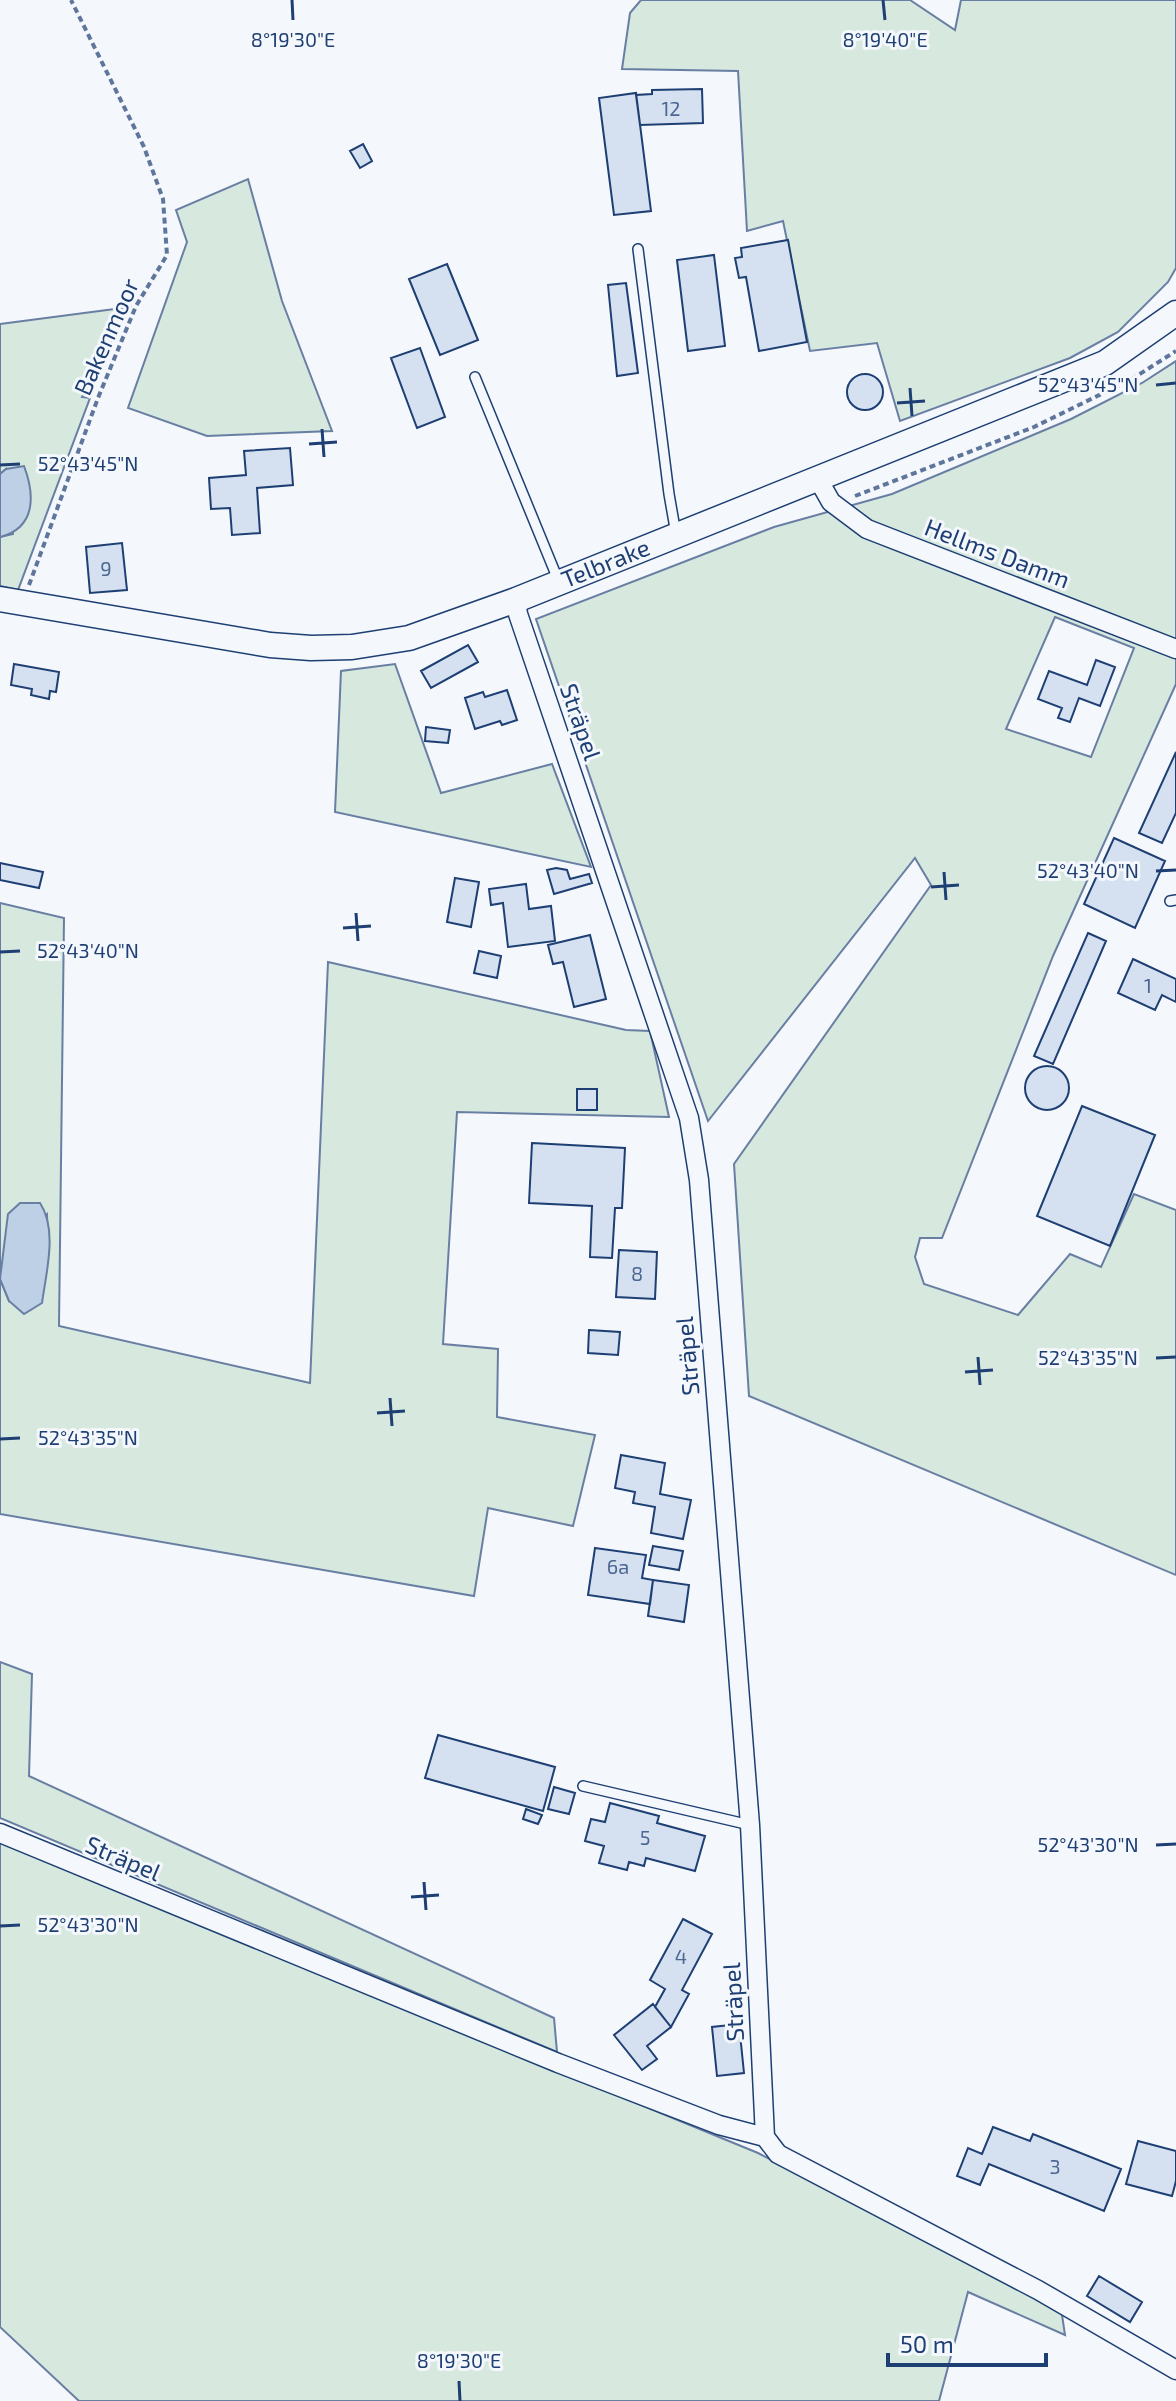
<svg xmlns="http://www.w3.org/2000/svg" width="1176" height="2401" font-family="'Exo 2',sans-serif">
<rect width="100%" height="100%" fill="#f4f7fb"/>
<path fill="#d7e8df" stroke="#687fa3" stroke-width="2" fill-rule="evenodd" d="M641 0H910L955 30 961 0H1176V268L1168 282 1118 332 1070 358 900 421 877 343 810 351 783 221 747 231 738 71 622 69 630 13Z
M248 179 282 301 332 431 207 436 128 408 187 242 176 210Z
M130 307 82 397 90 398 18 590 0 586V537L13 534 6 469 0 474V324Z
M1176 361V684L1053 956 942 1238H920L915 1257 924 1284 1018 1315 1070 1254 1101 1267 1134 1194 1176 1210V1575L749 1396 734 1164 931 885 915 858 708 1121 536 619 774 527 892 494 1071 419 1142 383ZM1055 617 1134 648 1091 757 1006 729Z
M395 664 441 793 552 764 591 867 335 812 341 671Z
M0 903 64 918 59 1326 310 1383 328 962 626 1030 650 1031 669 1117 457 1112 443 1344 498 1349 497 1417 595 1435 573 1526 488 1508 474 1596 0 1514V1279L9 1301 48 1257 47 1214 5 1248 0 1278Z
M0 1662 32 1674 29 1776 554 2018 557 2052 0 1818Z
M0 1842 758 2153 1061 2308 1065 2335 968 2292 939 2401H79L0 2327Z"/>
<path fill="#bed0e5" stroke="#687fa3" stroke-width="2" d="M24 466C35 495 36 528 0 537V474L6 469Z
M20 1203H40C58 1230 46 1273 42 1303L24 1314 9 1301 0 1279 8 1214Z"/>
<path fill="#d5e0f0" stroke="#1d3f73" stroke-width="2" d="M702 89 703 123 640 125 636 95 652 94V90Z
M636 93 651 211 614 215 599 98Z
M363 144 372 161 360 168 350 151Z
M788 240 807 342 759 351 746 277 739 278 735 258 742 257 741 248Z
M714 255 725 346 688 351 677 260Z
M447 264 478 340 440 355 409 279Z
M626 283 638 373 617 376 608 285Z
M420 348 445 417 417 428 391 358Z
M847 392a18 18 0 1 1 36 0a18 18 0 1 1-36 0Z
M290 448 293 485 257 488 260 533 232 535 230 508 211 509 209 478 246 475 244 451Z
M122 543 127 590 90 593 86 547Z
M468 645 478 662 431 688 421 671Z
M1096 660 1115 667 1100 706 1079 698 1070 722 1058 718 1062 708 1038 699 1049 671 1087 685Z
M14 664 59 672 56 692 50 691 49 699 31 695 32 689 11 685Z
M507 690 517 720 502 725 500 721 475 729 465 698 483 692 485 697Z
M426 727 450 730 448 743 425 741Z
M1176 752V813L1162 843 1139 833Z
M1114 838 1165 861 1135 928 1084 904Z
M0 863 43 872 39 888 0 880Z
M556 868 567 870 570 879 589 874 592 883 554 894 547 870Z
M455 878 479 882 471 927 447 922Z
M526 884 529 909 551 906 555 941 508 947 503 903 491 905 489 889Z
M1088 933 1106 941 1053 1064 1034 1056Z
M590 935 606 999 574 1007 563 962 553 964 548 945Z
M479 951 501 956 497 978 474 973Z
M1133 959 1176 979V1002L1162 995 1155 1010 1118 993Z
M1025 1088a22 22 0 1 1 44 0a22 22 0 1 1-44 0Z
M577 1089H597V1110H577Z
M1082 1106 1155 1135 1110 1246 1037 1216Z
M532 1143 625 1148 622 1208H615L612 1258 590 1257 592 1206 529 1203Z
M619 1250 657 1252 655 1299 616 1297Z
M589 1330 620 1332 618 1355 588 1353Z
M621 1455 665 1463 660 1494 691 1500 683 1539 651 1533 655 1507 633 1503 635 1492 615 1488Z
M653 1546 683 1551 679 1570 649 1565Z
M595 1548 646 1555 642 1578 653 1580 650 1604 588 1595Z
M653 1580 689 1585 684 1622 648 1616Z
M438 1735 555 1767 543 1811 425 1778Z
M554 1787 575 1793 569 1814 548 1809Z
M610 1803 659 1816 657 1823 705 1836 695 1871 646 1858 644 1866 629 1862 627 1870 599 1863 604 1846 585 1841 591 1819 605 1822Z
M526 1809 542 1815 538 1824 523 1819Z
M683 1919 712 1934 682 1990 689 1994 671 2027 655 2007 665 1989 650 1980Z
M653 2004 671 2027 647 2046 657 2059 642 2070 614 2035Z
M739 2024 744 2073 717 2076 712 2027Z
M993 2127 1030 2141 1033 2134 1121 2169 1104 2211 989 2164 980 2185 957 2176 968 2148 982 2154Z
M1138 2141 1176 2151V2181L1172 2196 1126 2184Z
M1099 2276 1142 2302 1130 2322 1087 2296Z"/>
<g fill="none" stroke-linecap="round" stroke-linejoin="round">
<g stroke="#1d3f73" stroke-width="12">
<path id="service" d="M638 249 669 494 676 534
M475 377 559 582
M1170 901 1176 900
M583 1786 750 1825"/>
</g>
<g stroke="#1d3f73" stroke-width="21">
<path id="minor" d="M818 479 831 502 867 529 1176 649
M516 600 518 614 689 1118 699 1180 750 1825 765 2137
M0 1833 558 2063 719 2125 765 2137 778 2154 1038 2290 1176 2370"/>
</g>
<g stroke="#1d3f73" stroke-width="27">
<g id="tertiary">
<path id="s1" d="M0 599 270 645 311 648 352 647 409 638 516 600 1105 363 1176 313"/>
</g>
</g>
<path stroke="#5e769c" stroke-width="4" stroke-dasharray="6 4" stroke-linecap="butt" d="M855 496 1034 427 1132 379 1176 351
M29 585 98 398 136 306 167 255 163 199 144 147 71 0"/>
<use href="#service" stroke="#f4f7fb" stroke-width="9"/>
<use href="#minor" stroke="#f4f7fb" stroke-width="18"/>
<use href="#tertiary" stroke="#f4f7fb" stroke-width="24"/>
</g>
<path fill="none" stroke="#1d3f73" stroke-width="3" d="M292 0 293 20M883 0 885 20M1156 385 1176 383M910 388 912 416M897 403 925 401M322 429 324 457M309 444 337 442M0 465 20 464M1156 871 1176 870M944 872 946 900M931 887 959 885M356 913 358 941M343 928 371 926M0 952 20 951M978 1357 980 1385M1156 1358 1176 1357M965 1372 993 1370M390 1398 392 1426M377 1413 405 1411M0 1439 20 1438M1156 1845 1176 1844M424 1882 426 1910M411 1897 439 1895M0 1926 20 1925M459 2381 460 2401"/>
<g text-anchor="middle" stroke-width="6" stroke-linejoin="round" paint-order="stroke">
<g font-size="20" fill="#4b6792">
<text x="671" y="116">12</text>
<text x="106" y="576">9</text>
<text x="1148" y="993">1</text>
<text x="637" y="1281">8</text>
<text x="618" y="1574">6a</text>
<text x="645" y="1845">5</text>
<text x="681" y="1964">4</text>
<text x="1055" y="2174">3</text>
</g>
<g font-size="24" fill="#1d3f73" stroke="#f4f7fb">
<text transform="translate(107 337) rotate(-66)" y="8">Bakenmoor</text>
<text transform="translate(997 554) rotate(21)" y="8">Hellms Damm</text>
<text dy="8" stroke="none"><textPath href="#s1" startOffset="624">Telbrake</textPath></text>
<text transform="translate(580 722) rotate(71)" y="8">Sträpel</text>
<text transform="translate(688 1356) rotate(-95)" y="8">Sträpel</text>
<text transform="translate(123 1859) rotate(23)" y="8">Sträpel</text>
<text transform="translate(734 2002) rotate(-93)" y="8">Sträpel</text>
</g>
</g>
<g font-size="20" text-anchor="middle" fill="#1d3f73" stroke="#f4f7fb" stroke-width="6" stroke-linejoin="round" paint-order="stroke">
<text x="293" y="47">8°19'30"E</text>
<text x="885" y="47">8°19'40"E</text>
<text x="1088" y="392">52°43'45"N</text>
<text x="88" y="471">52°43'45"N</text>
<text x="1088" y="878">52°43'40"N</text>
<text x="88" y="958">52°43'40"N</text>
<text x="1088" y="1365">52°43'35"N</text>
<text x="88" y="1445">52°43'35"N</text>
<text x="1088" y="1852">52°43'30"N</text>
<text x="88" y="1932">52°43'30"N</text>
<text x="459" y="2368">8°19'30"E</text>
</g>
<path d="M888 2353v12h158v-12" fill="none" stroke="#1d3f73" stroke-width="4"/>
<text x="900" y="2353" font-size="24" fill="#1d3f73" stroke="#f4f7fb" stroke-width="6" paint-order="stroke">50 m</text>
</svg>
